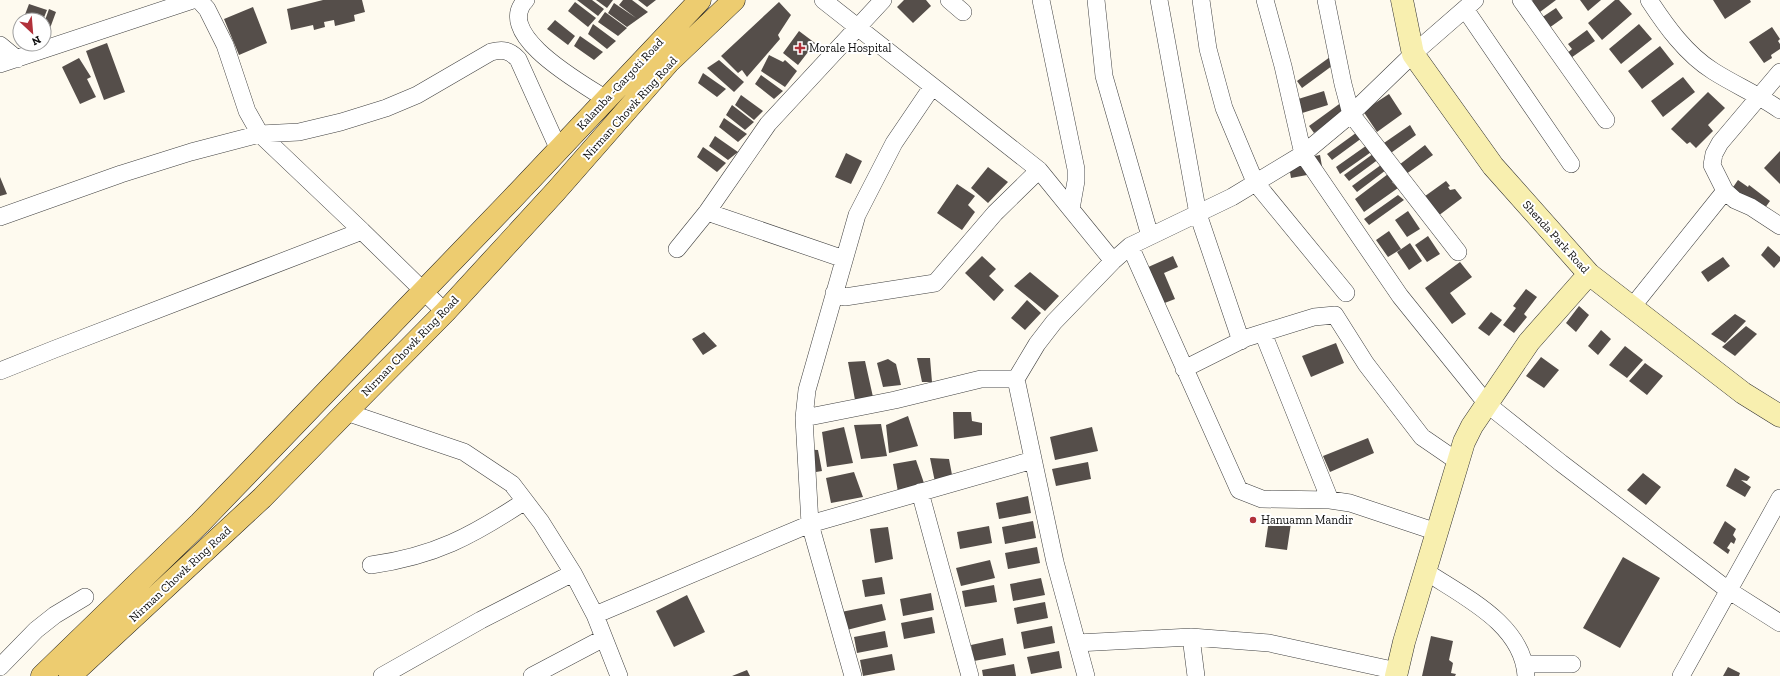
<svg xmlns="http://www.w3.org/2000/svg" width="1780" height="676" font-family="'Zilla Slab',serif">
<rect width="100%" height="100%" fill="#fefaef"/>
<path fill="#554e4a" d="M323 0H362L365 12 354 15 355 21 335 26 334 20 324 22 325 27 314 30 313 25 291 30 287 9Z
M577 0H592L604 9 598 16Z
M596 0H613L607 8Z
M623 0H632L648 12 627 27 608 13 614 3 636 18 619 5Z
M638 0H656L647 7Z
M904 0H926L931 6 913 23 897 7Z
M1533 0H1556L1536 15 1528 4Z
M1580 0H1601L1588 11Z
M1615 0H1619L1632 14 1602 40 1588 23Z
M1713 0H1750L1751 2 1725 19Z
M575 2 596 18 588 27 568 11Z
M779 2 791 15 778 35 780 39 747 77 742 70 738 73 721 56Z
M29 4 47 10 43 20H23Z
M253 7 267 43 239 55 224 19Z
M1556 8 1563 18 1549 28 1541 18Z
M49 9 56 12 49 31 44 30V23Z
M605 12 627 28 618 36 598 22Z
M555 20 575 36 568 45 547 29Z
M593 24 616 41 607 49 588 34Z
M1639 24 1652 39 1621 64 1609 49Z
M1772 27 1780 39 1778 41 1780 44V49L1771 55 1772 58 1764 63 1749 42Z
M1587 30 1595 41 1568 60 1565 55 1572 49 1568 44Z
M799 31 815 43 798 65 783 53Z
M580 36 603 52 594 60 574 46Z
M107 43 125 92 104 100 86 51Z
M1660 46 1674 64 1642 89 1628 71Z
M769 55 783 62 785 60 797 71 785 87 761 71Z
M1330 57 1336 63 1302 88 1297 81Z
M79 58 91 77 87 79 96 97 80 104 62 67Z
M719 60 744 82 734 92 707 68Z
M703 73 726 89 717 97 698 83Z
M761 75 783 91 774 99 755 84Z
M1683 77 1695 92 1663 117 1651 101Z
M1324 91 1328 105 1299 114 1295 100Z
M1708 92 1725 108 1708 125 1713 131 1696 148 1690 142 1687 144 1671 129Z
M1389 94 1402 114 1377 132 1363 111Z
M741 95 763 111 754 120 735 105Z
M1342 102 1348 108 1314 133 1309 126Z
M732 105 754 122 745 130 726 115Z
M724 118 747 134 738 142 719 127Z
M1410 125 1416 135 1388 155 1381 145Z
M1360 130 1366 135 1332 160 1327 154Z
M715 136 738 152 728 160 709 146Z
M1370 143 1374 150 1340 174 1336 167Z
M1425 145 1433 155 1402 177 1395 168Z
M703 147 726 163 717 172 697 157Z
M1377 151 1383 156 1349 181 1344 175Z
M1780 151V184L1764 168Z
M846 153 862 161 851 184 835 177Z
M1320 155 1323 172 1291 178 1288 161Z
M1385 162 1390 167 1357 192 1352 186Z
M988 167 1008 182 988 203 971 188Z
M1388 174 1394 180 1392 182 1398 188 1364 212 1355 199Z
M0 177 7 194 0 196Z
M1738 180 1748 187 1749 185 1770 201 1762 212 1729 193Z
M1446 181 1450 186 1448 187 1450 190 1455 189 1462 198 1438 216 1421 199Z
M957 184 975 196 968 205 975 212 962 230 937 213Z
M1398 195 1404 200 1369 225 1364 219Z
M1408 211 1420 229 1407 237 1395 220Z
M1389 231 1401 249 1388 257 1376 240Z
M1428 236 1440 254 1427 262 1415 245Z
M1410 243 1422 261 1409 270 1397 252Z
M1768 246 1780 257V261L1774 268 1761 255Z
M982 256 996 269 989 276 1004 290 994 301 965 273Z
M1173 256 1178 267 1164 273 1175 299 1162 304 1146 268Z
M1723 257 1730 266 1708 282 1701 272Z
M1460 262 1472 277 1450 293 1466 314 1452 324 1425 288Z
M1030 272 1059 296 1045 311 1014 286Z
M1526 289 1537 297 1524 314 1527 317 1514 333 1503 325 1516 308 1513 306Z
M1027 300 1041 313 1025 330 1011 318Z
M1579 306 1589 315 1576 332 1566 323Z
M1491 312 1502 320 1489 336 1478 328Z
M1735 314 1746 321 1725 343 1711 334Z
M1746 326 1757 334 1735 356 1722 347Z
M1601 330 1611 339 1598 355 1588 346Z
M704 332 717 346 703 355 692 339Z
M1336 343 1344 363 1311 377 1302 356Z
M1625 346 1643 360 1627 378 1609 365Z
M1541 357 1559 370 1544 388 1526 376Z
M917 358H930L932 382H922Z
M888 359 896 364 901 385 883 387 877 363Z
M865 361 873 397 855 400 848 362Z
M1645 363 1663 376 1647 395 1629 381Z
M953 412H971L972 421 982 423V435L954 439Z
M908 416 918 446 889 453 886 425Z
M881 424 887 456 861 459 854 425Z
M844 427 853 463 827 467 822 432Z
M1092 427 1098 451 1055 460 1050 437Z
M1368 438 1374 453 1330 472 1323 456Z
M798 449 818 450 822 471 804 474Z
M930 458 949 459 953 480 935 482Z
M916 460 925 486 898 492 893 464Z
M1088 462 1091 479 1056 486 1052 469Z
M1735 468 1750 477 1747 481 1741 480 1751 487 1745 497 1726 486Z
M854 472 863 497 831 503 826 478Z
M1643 473 1661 487 1646 505 1627 490Z
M1028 496 1031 513 999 519 996 503Z
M1269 520 1291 523 1287 550 1265 547Z
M1033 521 1036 538 1005 544 1002 527Z
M1725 521 1736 529 1733 535 1736 539 1734 544 1731 542 1727 548 1730 550 1728 554 1713 543Z
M989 526 992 543 960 549 957 532Z
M888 527 893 559 875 563 870 529Z
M1037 547 1040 563 1008 569 1005 553Z
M1623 557 1660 578 1620 648 1583 628Z
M990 560 995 578 961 586 956 568Z
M882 577 885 594 865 597 862 580Z
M1041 578 1045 595 1013 601 1010 584Z
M994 585 997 602 965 607 962 591Z
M931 593 934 610 903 616 900 599Z
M687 595 705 632 674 647 656 611Z
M1045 602 1048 618 1017 624 1014 608Z
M882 604 886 620 843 631 841 612Z
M932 617 935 633 904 639 901 623Z
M1052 626 1055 643 1024 649 1021 632Z
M885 631 888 647 857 653 854 637Z
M1431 636 1453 641 1449 660 1453 663 1451 673 1456 674 1455 676H1422Z
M1003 638 1006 655 974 661 971 645Z
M1059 651 1062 668 1031 674 1027 657Z
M892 654 895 670 863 676 860 660Z
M1014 664 1016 676H983L982 670Z
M1728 667 1740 673 1739 676H1723Z
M747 670 750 676H732Z"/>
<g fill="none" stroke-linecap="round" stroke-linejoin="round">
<g stroke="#404040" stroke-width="18">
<path id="street" d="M199 0 207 9 225 45 247 111 260 134 362 231
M526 0C492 34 583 84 606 99
M823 0 1039 170 1113 261
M949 0 963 12
M1041 0 1076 169V181L1071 209
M1096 0 1104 76 1150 236
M1159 0 1198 214 1241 341
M1201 0 1208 49 1224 108 1255 182 1346 293
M1265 0 1283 66 1303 154 1400 296 1487 404 1561 463 1728 590 1780 623
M1326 0 1343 84 1351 114 1458 252
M1521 0 1606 120
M1649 0C1666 26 1686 54 1713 71 1735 85 1759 95 1780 110
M1465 9 1571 164
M0 45 17 59
M0 64 193 0
M1780 72 1720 143 1714 154 1712 165 1725 191 1735 200 1751 207 1780 226
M707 212 844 259
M0 217 121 174 191 152 260 134 299 132 341 122 386 108 417 95 491 52C503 49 509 50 518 59L559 150
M1130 246 1239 490 1262 499 1330 500 1350 503 1437 532
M677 249 707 212 768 124 883 0
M834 293 845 297 935 283 995 213 1039 170
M1632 307 1725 191
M1263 333 1330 500
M1184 369 1246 338 1314 317 1335 315 1366 364 1422 437 1457 461
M0 371 55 349 362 231 445 312
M346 412 464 452 512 484 541 522 573 573 595 615 619 676
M804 418 895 400 981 379H1016
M920 492 970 676
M371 565C435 556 472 536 525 501
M1425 571C1464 597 1523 624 1526 676
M595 615 810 524 1033 460
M1191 637 1196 676
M1077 643 1191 637 1269 643 1397 671
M1526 664H1572
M0 667 36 630 55 615 85 597
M382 676 481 620 573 573
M532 676 604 638
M853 676 810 524 804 418 807 390 857 215 894 143 932 87
M1086 676 1055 562 1016 379 1037 344 1054 322 1113 261 1130 246 1232 197 1303 154 1351 114 1413 54 1475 0
M1681 676 1780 498"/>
</g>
<g stroke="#2f2f2f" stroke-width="23">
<path id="secondary" d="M1402 0 1413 54 1493 166 1589 274 1743 393 1780 416
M1396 676 1404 642 1464 442 1472 426 1529 342 1589 274"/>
</g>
<g stroke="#1e1e1e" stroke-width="23">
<path id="primary" d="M42 676 200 523 512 199 700 0
M70 676 262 498 346 412 445 312 556 191 669 62 734 0"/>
</g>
<use href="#street" stroke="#fff" stroke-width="17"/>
<use href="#secondary" stroke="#f8efaf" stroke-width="22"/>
<use href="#primary" stroke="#edcc70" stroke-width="22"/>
</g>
<g fill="#b1313a" stroke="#fff" stroke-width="1.5">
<path d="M798 42h4v4h4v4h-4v4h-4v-4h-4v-4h4z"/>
<circle cx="1253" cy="520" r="4"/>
</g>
<g text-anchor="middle" stroke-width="4" stroke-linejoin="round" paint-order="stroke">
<g font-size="12" fill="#0d0d0d" stroke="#fff" text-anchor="start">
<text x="809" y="52">Morale Hospital</text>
<text x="1261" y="524">Hanuamn Mandir</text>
</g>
<g font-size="12" fill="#0d0d0d" stroke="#fff">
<text transform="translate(620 84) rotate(-47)" y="4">Kalamba -Gargoti Road</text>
<text transform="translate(630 108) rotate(-48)" y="4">Nirman Chowk Ring Road</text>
<text transform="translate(1556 237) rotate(48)" y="4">Shenda Park Road</text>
<text transform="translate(410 346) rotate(-46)" y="4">Nirman Chowk Ring Road</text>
<text transform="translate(180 574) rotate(-43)" y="4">Nirman Chowk Ring Road</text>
</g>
</g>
<g transform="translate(32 32) rotate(154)"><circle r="19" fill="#ffffff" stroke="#9e9e9e"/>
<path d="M0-3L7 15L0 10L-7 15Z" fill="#b1313a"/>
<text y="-6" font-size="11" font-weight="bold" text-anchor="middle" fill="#0d0d0d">N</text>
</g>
</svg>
